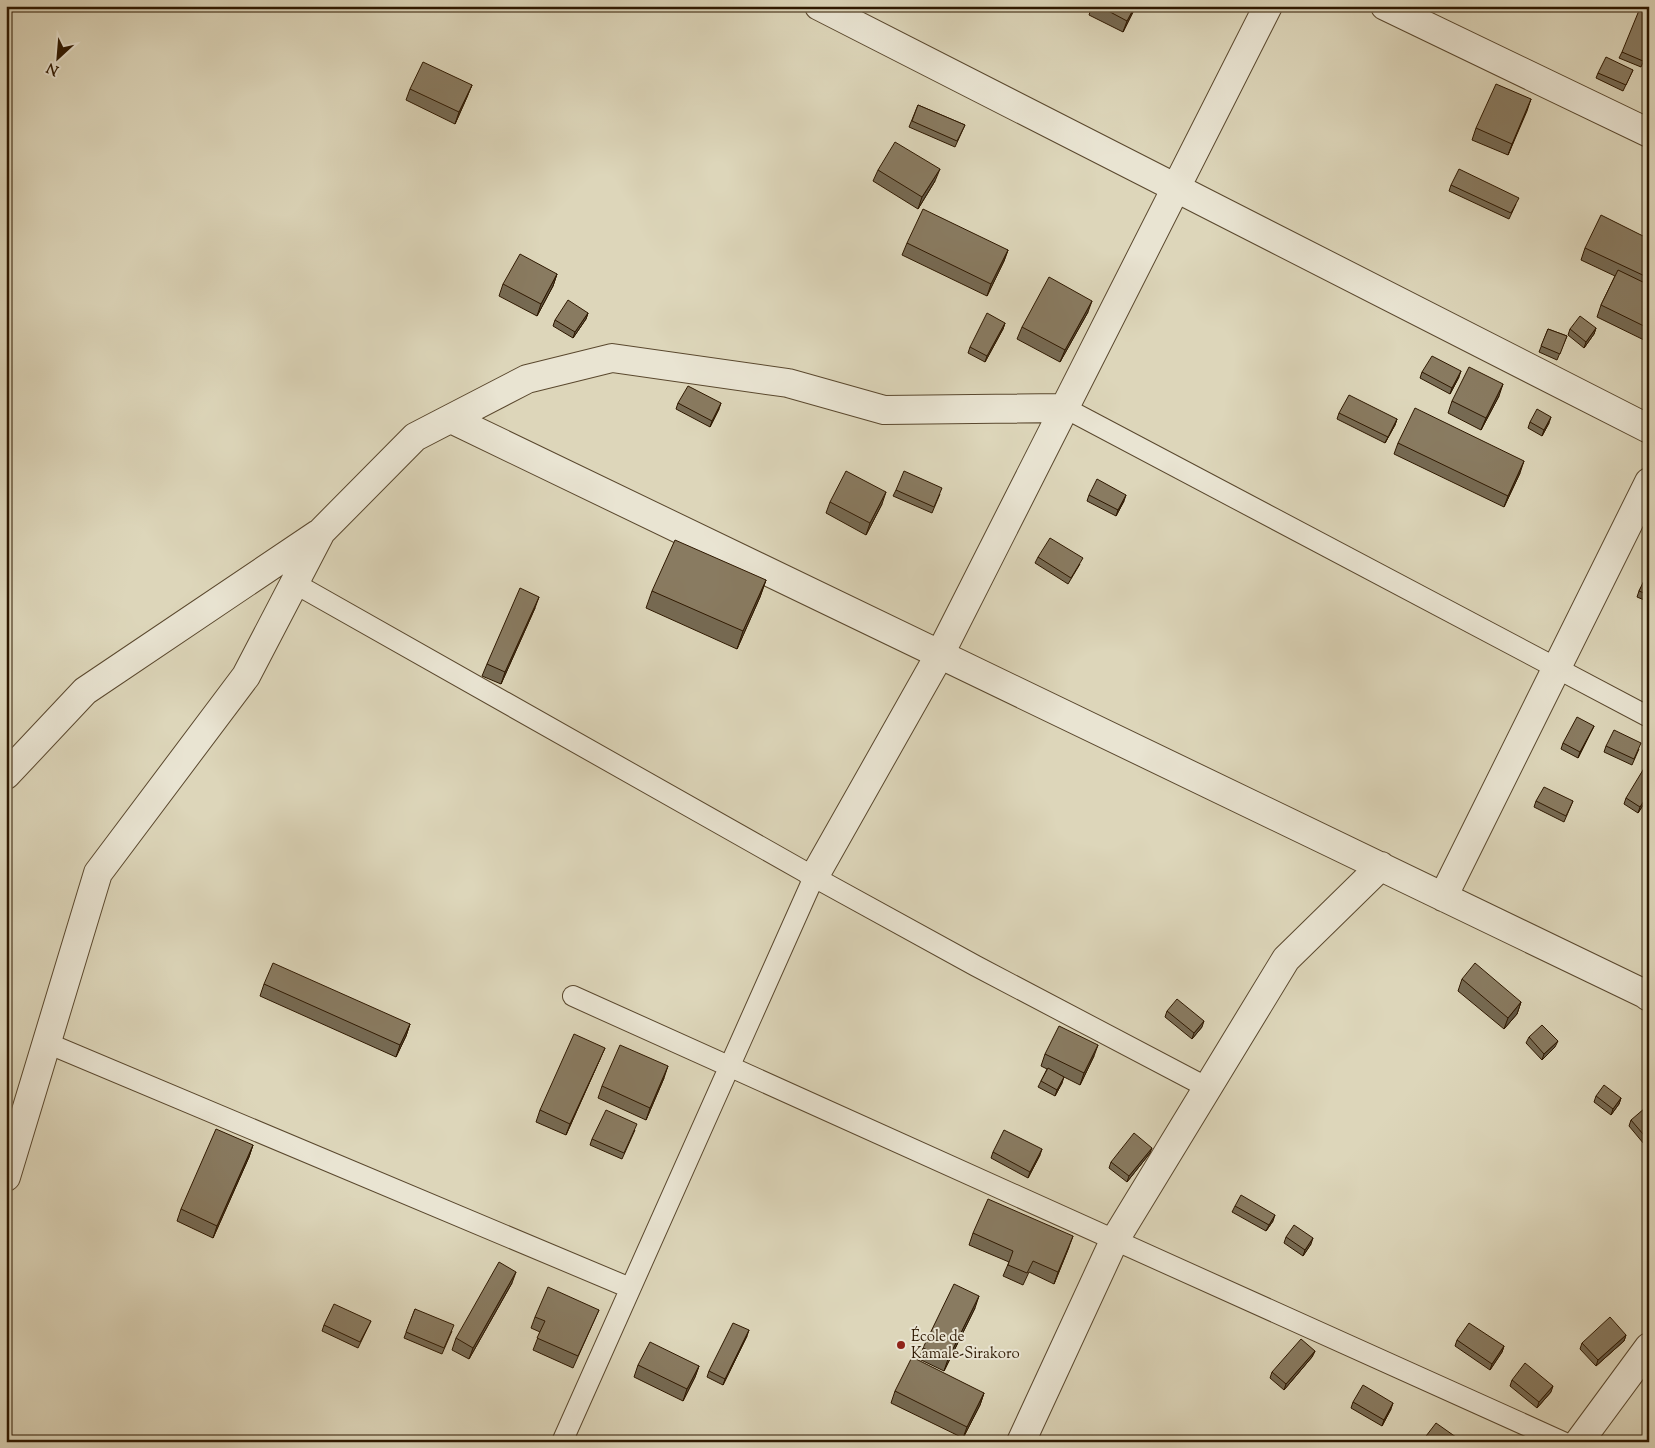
<svg xmlns="http://www.w3.org/2000/svg" width="1655" height="1448" font-family="'Sorts Mill Goudy',serif">
<rect width="100%" height="100%" fill="#ddd6ba"/>
<filter id="stains"><feTurbulence type="fractalNoise" baseFrequency=".004" numOctaves="4"/><feColorMatrix values="0 0 0 0 .2 0 0 0 0 .09 0 0 0 0 .02 0 0 0 .5 -.17"/></filter>
<radialGradient id="worn" r=".72"><stop offset=".6" stop-color="#630" stop-opacity="0"/><stop offset="1" stop-color="#630" stop-opacity=".3"/></radialGradient>
<g fill="none" stroke-linecap="round" stroke-linejoin="round">
<g stroke="#5a482e" stroke-width="22">
<path id="service" d="M1065 408 1649 717
M294 583 814 877 976 966 1208 1088
M573 996 1563 1442
M47 1043 630 1288
M562 1442 814 877"/>
</g>
<g stroke="#5a482e" stroke-width="30">
<path id="minor" d="M819 6 1649 429
M1385 6 1649 133
M451 419 1645 994 1649 997
M6 775 85 691 318 534
M814 877 940 654 1268 6
M1443 897 1649 482
M6 1177 98 873 246 676 321 532 415 437 527 379 612 358 788 383 884 410 1065 408
M1021 1442 1113 1243 1286 959 1381 866
M1579 1442 1649 1347"/>
</g>
<use href="#service" stroke="#e9e4d2" stroke-width="20"/>
<use href="#minor" stroke="#e9e4d2" stroke-width="28"/>
</g>
<path fill="#766a53" stroke="#2e1800" d="M1092 6H1136L1123 32 1089 15Z
M1643 6H1649V9Z
M1649 49 1641 67 1619 58 1622 52Z
M1649 61V74L1645 72Z
M1633 70 1623 91 1596 78 1598 73Z
M472 85 467 97 455 124 406 100 410 89Z
M1531 99 1508 155 1472 140 1476 128Z
M918 105 965 125 955 147 909 127Z
M878 170 935 181 918 209 873 181Z
M1451 185 1516 204 1509 219 1449 191Z
M1649 239V330L1644 340 1597 317 1601 305 1615 276 1581 260 1585 248Z
M907 243 1008 250 1004 261 987 296 902 255Z
M557 274 553 286 537 316 499 296 503 284Z
M1088 312 1060 362 1017 339 1022 327Z
M588 313 586 319 573 338 553 326 555 320Z
M1005 323 1003 329 985 362 968 353 970 347Z
M1596 328 1594 334 1584 348 1568 335 1570 329Z
M1548 329 1567 336 1557 360 1539 352Z
M1422 372 1459 377 1450 394 1420 378Z
M1499 396 1481 430 1448 413 1452 401Z
M678 403 719 409 710 427 676 409Z
M1339 413 1397 419 1395 425 1385 443 1337 419Z
M1530 422 1549 423 1542 436 1528 428Z
M1398 443 1520 473 1504 507 1394 454Z
M896 490 940 494 932 513 893 496Z
M1089 495 1124 501 1116 516 1087 501Z
M830 502 882 504 866 535 826 513Z
M1038 557 1080 564 1068 584 1035 563Z
M1649 573V602L1637 597 1639 591Z
M766 580 760 597 737 649 646 608 652 591Z
M535 608 501 684 482 676 487 664Z
M1594 726 1578 758 1561 749 1563 743Z
M1606 746 1639 749 1632 765 1604 752Z
M1649 796 1638 813 1624 804 1626 798Z
M1536 801H1573L1564 822 1534 807Z
M1462 979 1521 1002 1517 1014 1504 1029 1458 991Z
M264 984 410 1024 406 1036 396 1057 260 996Z
M1167 1011 1202 1027 1192 1039 1165 1017Z
M1529 1037 1555 1047 1542 1060 1526 1043Z
M1045 1054 1094 1056 1080 1085 1060 1075 1062 1083 1055 1096 1038 1087 1047 1069 1041 1066Z
M600 1059 566 1135 536 1122 540 1110Z
M664 1078 646 1120 598 1098 602 1086Z
M1596 1096 1621 1098 1619 1104 1611 1115 1594 1102Z
M1649 1113V1150L1629 1126 1631 1120Z
M635 1130 622 1159 590 1145 592 1139Z
M253 1145 249 1157 213 1238 177 1221 181 1209Z
M993 1152 1040 1155 1028 1178 991 1158Z
M1150 1153 1127 1182 1109 1168 1111 1162Z
M1235 1206 1273 1221 1266 1231 1232 1212Z
M973 1233 1069 1247 1054 1284 1029 1272 1023 1285 1003 1276 1009 1262 969 1245Z
M1286 1237 1311 1244 1303 1256 1284 1243Z
M1649 1244V1251L1646 1250Z
M512 1283 469 1359 452 1350 456 1338Z
M975 1308 944 1371 919 1359 923 1348Z
M415 1309 452 1331 442 1354 404 1338Z
M599 1310 594 1321 573 1368 533 1350 540 1332 531 1328 535 1317Z
M371 1321 358 1348 322 1331 324 1325Z
M1626 1335 1624 1341 1596 1366 1580 1349 1582 1343Z
M747 1336 723 1385 707 1377 709 1371Z
M1457 1340 1504 1346 1502 1352 1490 1370 1455 1346Z
M1315 1351 1312 1357 1284 1390 1270 1378 1272 1372Z
M638 1365 699 1366 695 1377 683 1401 634 1377Z
M1512 1380 1551 1392 1537 1408 1510 1386Z
M895 1391 984 1393 980 1405 963 1438 891 1403Z
M1353 1402 1391 1409 1382 1426 1351 1408Z"/>
<path fill="#605644" stroke="#2e1800" d="M1135 6H1136L1123 32 1127 21Z
M472 85 467 97 455 124 459 112Z
M1531 99 1527 111 1508 155 1512 144Z
M940 169 935 181 918 209 922 197Z
M1008 250 1004 261 987 296 991 284Z
M557 274 553 286 537 316 541 304Z
M1092 301 1088 312 1060 362 1065 350Z
M588 313 586 319 573 338 575 332Z
M1005 323 1003 329 985 362 987 356Z
M1596 328 1594 334 1584 348 1586 342Z
M1461 371 1459 377 1450 394 1452 388Z
M1503 384 1499 396 1481 430 1486 418Z
M721 403 719 409 710 427 712 421Z
M1551 417 1549 423 1542 436 1544 430Z
M1397 419 1395 425 1385 443Z
M1524 461 1520 473 1504 507 1508 496Z
M886 492 882 504 866 535 870 523Z
M1126 495 1124 501 1116 516 1118 510Z
M766 580 760 597 737 649 743 631Z
M539 597 535 608 501 684 505 672Z
M1594 726 1578 758 1580 752Z
M1649 793V796L1638 813 1640 807Z
M1521 1002 1517 1014 1504 1029 1508 1018Z
M1204 1021 1202 1027 1192 1039 1194 1033Z
M410 1024 406 1036 396 1057 400 1045Z
M1558 1041 1555 1047 1542 1060 1544 1054Z
M1098 1045 1094 1056 1080 1085 1084 1073Z
M605 1048 600 1059 566 1135 570 1124Z
M668 1066 664 1078 646 1120 650 1108Z
M1064 1077 1062 1083 1055 1096 1057 1090Z
M1621 1098 1619 1104 1611 1115 1613 1109Z
M253 1145 249 1157 213 1238 217 1226Z
M1152 1148 1150 1153 1127 1182 1129 1176Z
M1042 1149 1040 1155 1028 1178 1030 1172Z
M1275 1215 1273 1221 1266 1231 1269 1225Z
M1073 1236 1069 1247 1054 1284 1058 1272Z
M1313 1238 1311 1244 1303 1256 1305 1250Z
M516 1272 512 1283 469 1359 473 1348Z
M979 1296 975 1308 944 1371 948 1359Z
M749 1330 747 1336 723 1385 725 1379Z
M1626 1335 1624 1341 1596 1366 1598 1360Z
M1504 1346 1502 1352 1490 1370 1492 1364Z
M1315 1351 1312 1357 1284 1390 1286 1384Z
M699 1366 695 1377 683 1401 687 1389Z
M1553 1386 1551 1392 1537 1408 1539 1402Z
M984 1393 980 1405 963 1438 967 1427Z
M1393 1403 1391 1409 1382 1426 1384 1420Z"/>
<path fill="#897b61" stroke="#2e1800" d="M1099 6H1135L1127 21Z
M1640 8 1649 12V49L1643 61 1622 52Z
M1606 57 1633 70 1626 85 1598 73Z
M423 62 472 85 459 112 410 89Z
M1496 84 1531 99 1512 144 1476 128Z
M918 105 965 125 957 141 912 121Z
M895 142 940 169 922 197 878 170Z
M1459 169 1519 198 1511 213 1451 185Z
M923 209 1008 250 991 284 907 243Z
M1601 215 1649 239V278L1585 248Z
M520 254 557 274 541 304 503 284Z
M1618 270 1649 285V327L1648 328 1601 305Z
M1049 277 1092 301 1065 350 1022 327Z
M568 300 588 313 575 332 555 320Z
M987 313 1005 323 987 356 970 347Z
M1580 316 1596 328 1586 342 1570 329Z
M1548 329 1567 336 1560 354 1541 346Z
M1432 356 1461 371 1452 388 1422 372Z
M1469 367 1503 384 1486 418 1452 401Z
M688 386 721 403 712 421 678 403Z
M1349 395 1397 419 1388 437 1339 413Z
M1415 408 1524 461 1508 496 1398 443Z
M1537 409 1551 417 1544 430 1530 422Z
M846 471 886 492 870 523 830 502Z
M904 471 942 488 934 507 896 490Z
M1097 479 1126 495 1118 510 1089 495Z
M1050 538 1083 558 1071 578 1038 557Z
M675 540 766 580 743 631 652 591Z
M1648 572 1649 573V595L1639 591Z
M520 588 539 597 505 672 487 664Z
M1577 717 1594 726 1580 752 1563 743Z
M1614 730 1641 743 1634 759 1606 746Z
M1646 765 1649 767V793L1640 807 1626 798Z
M1544 787 1573 801 1566 816 1536 801Z
M273 963 410 1024 400 1045 264 984Z
M1475 963 1521 1002 1508 1018 1462 979Z
M1177 999 1204 1021 1194 1033 1167 1011Z
M1542 1025 1558 1041 1544 1054 1529 1037Z
M1059 1026 1098 1045 1084 1073 1045 1054Z
M574 1034 605 1048 570 1124 540 1110Z
M620 1045 668 1066 650 1108 602 1086Z
M1048 1068 1064 1077 1057 1090 1041 1081Z
M1604 1085 1621 1098 1613 1109 1596 1096Z
M1645 1108 1649 1113V1141L1631 1120Z
M606 1110 637 1124 624 1153 592 1139Z
M216 1129 253 1145 217 1226 181 1209Z
M1004 1130 1042 1149 1030 1172 993 1152Z
M1134 1133 1152 1148 1129 1176 1111 1162Z
M1241 1195 1275 1215 1269 1225 1235 1206Z
M988 1199 1073 1236 1058 1272 1033 1261 1027 1273 1008 1265 1013 1251 973 1233Z
M1294 1225 1313 1238 1305 1250 1286 1237Z
M499 1262 516 1272 473 1348 456 1338Z
M954 1284 979 1296 948 1359 923 1348Z
M548 1287 599 1310 578 1356 537 1338 545 1321 535 1317Z
M334 1304 371 1321 360 1342 324 1325Z
M415 1309 454 1325 444 1348 406 1332Z
M1610 1317 1626 1335 1598 1360 1582 1343Z
M733 1323 749 1330 725 1379 709 1371Z
M1469 1323 1504 1346 1492 1364 1457 1340Z
M1301 1339 1315 1351 1286 1384 1272 1372Z
M650 1342 699 1366 687 1389 638 1365Z
M912 1357 984 1393 967 1427 895 1391Z
M1525 1363 1553 1386 1539 1402 1512 1380Z
M1363 1385 1393 1403 1384 1420 1353 1402Z
M1436 1423 1463 1442H1426L1423 1440Z"/>
<circle fill="#8f2418" stroke="#e9e4d2" stroke-width="2" cx="901" cy="1345" r="5"/>
<g text-anchor="middle" stroke-width="4" stroke-linejoin="round" paint-order="stroke">
<g font-size="15" fill="#2e1800" stroke="#e9e4d2" text-anchor="start">
<text x="911" y="1341">École de<tspan x="911" dy="17">Kamale-Sirakoro</tspan></text>
</g>
</g>
<rect width="1655" height="1448" fill="none" stroke="#ddd6ba" stroke-width="25"/>
<rect x="8" y="8" width="1640" height="1433" fill="none" stroke="#2e1800" stroke-width="2.5"/>
<rect x="12" y="12" width="1630" height="1423" fill="none" stroke="#2e1800"/>
<g transform="translate(58 58) rotate(206)" stroke="#e9e4d2" stroke-width="4" paint-order="stroke">
<path d="M0-4L9 19L0 12L-9 19Z" fill="#2e1800"/>
<text y="-8" font-size="14" font-weight="bold" text-anchor="middle" fill="#2e1800">N</text>
</g>
<rect width="100%" height="100%" filter="url(#stains)"/>
<rect width="100%" height="100%" fill="url(#worn)"/>
</svg>
